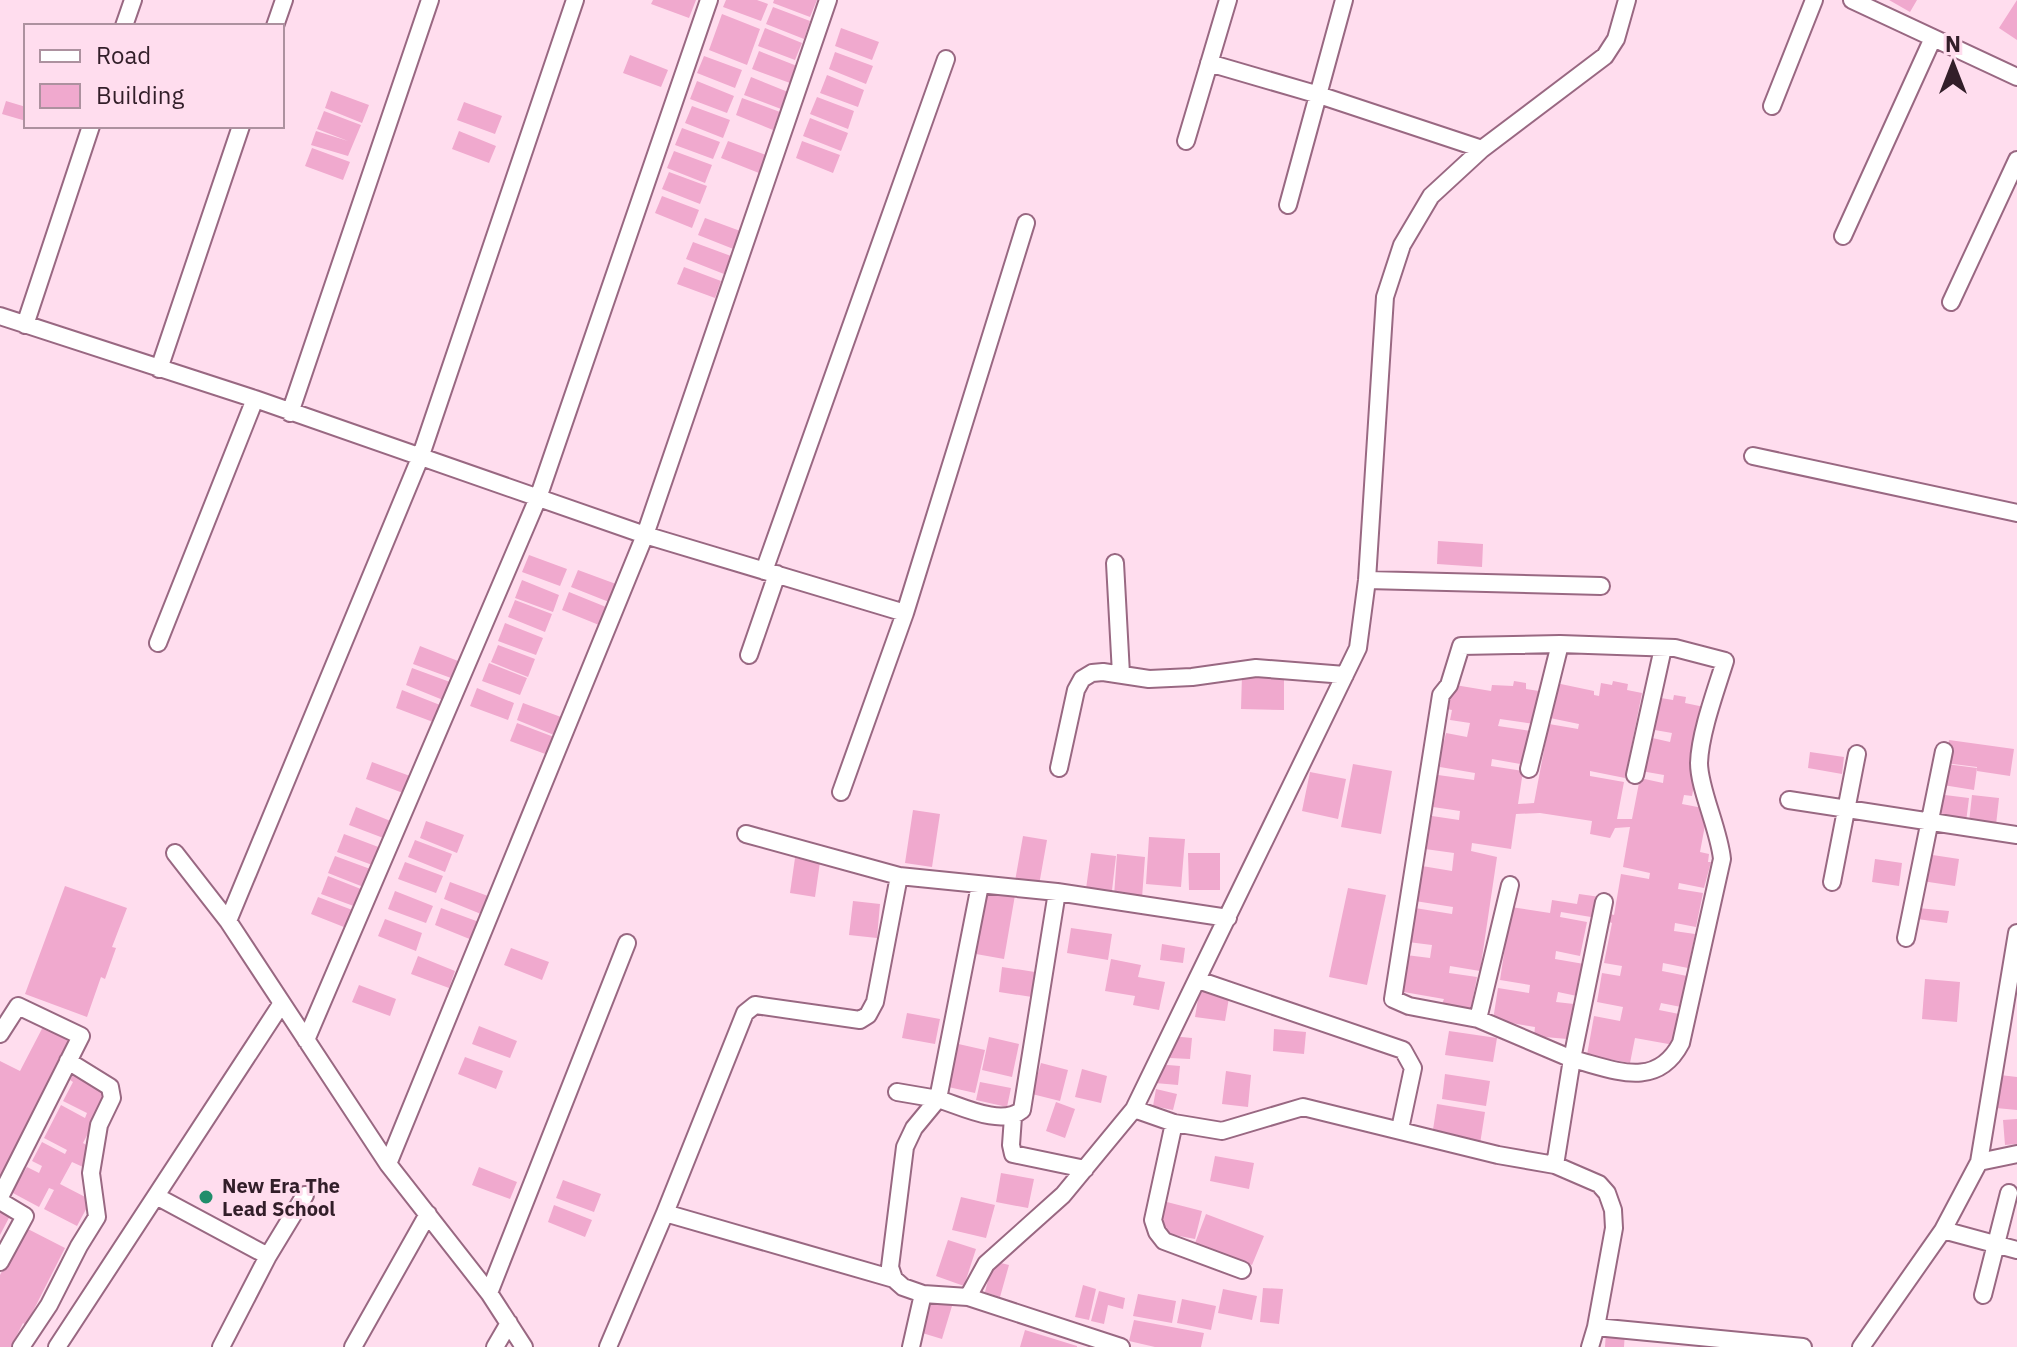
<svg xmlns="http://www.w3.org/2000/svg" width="2017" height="1347" font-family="'IBM Plex Sans',sans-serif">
<rect width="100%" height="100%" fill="#fde"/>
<path fill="#f0a9ce" d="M653 0H696L689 18 651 4Z
M726 0H757L768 4 761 21 723 7Z
M774 0H817L810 17 773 3Z
M1889 0H1917L1910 12Z
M2017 0V40L1999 28Z
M773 7 810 21 804 39 766 24Z
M722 14 760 29 747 65 709 50Z
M765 28 802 43 795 60 758 46Z
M841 28 879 42 872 60 835 46Z
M759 51 797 66 790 83 752 69Z
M835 52 873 66 866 84 829 69Z
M630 55 668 70 661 87 623 73Z
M704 56 742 70 735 88 697 73Z
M827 75 864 90 858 107 820 93Z
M751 77 788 92 781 109 744 95Z
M697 81 734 96 727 113 690 99Z
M331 91 369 105 362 123 325 108Z
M817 97 854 111 848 129 810 114Z
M742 98 780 112 773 130 736 115Z
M6 101 26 107V121L2 114Z
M464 102 502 116 495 134 457 120Z
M692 106 730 120 723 138 685 123Z
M324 111 361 125 348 156 311 145 316 131 348 141 317 129Z
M810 118 848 133 841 151 803 136Z
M682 128 720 142 713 159 675 145Z
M459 131 496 146 489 163 452 149Z
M728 141 766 155 759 173 721 158Z
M802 141 840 155 833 173 796 158Z
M312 148 350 162 343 180 305 166Z
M674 151 712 165 705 183 667 168Z
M669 172 707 186 700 204 662 189Z
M662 196 699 210 692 228 655 213Z
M705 218 743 232 736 250 698 235Z
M693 242 731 256 724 274 686 259Z
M684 267 721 281 715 298 677 284Z
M1438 541 1483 544 1482 567 1437 564Z
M529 555 567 569 560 586 522 572Z
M578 570 616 584 609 602 571 587Z
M522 580 559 595 553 612 515 598Z
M569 592 606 607 599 625 562 610Z
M515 600 552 614 545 632 508 617Z
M505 623 543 638 536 655 498 641Z
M498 645 535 659 528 677 491 662Z
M420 646 458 661 451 678 413 664Z
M489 663 527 678 520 695 482 681Z
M412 668 450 682 443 700 406 685Z
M1242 675 1284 676V710L1241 709Z
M1514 681 1526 683V689L1539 691 1534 724 1500 719 1498 726 1531 731 1526 765 1492 759 1491 766 1523 771 1518 804 1534 803 1549 724 1578 729 1579 724 1550 718 1556 683 1594 691V695L1599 696 1601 683 1612 685 1613 681 1628 684 1627 690 1642 693 1625 778 1590 771V776L1624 782 1617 819H1632L1640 778 1663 783 1664 775 1641 771 1648 737 1670 742 1672 733 1649 729 1655 697 1673 700 1674 695 1686 697 1685 703 1709 708 1700 719 1690 773 1696 774 1692 796 1684 795 1682 804 1708 809 1700 852 1709 854 1708 862H1711L1704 888 1679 883 1678 889 1703 893 1696 927 1675 923 1674 931 1695 934 1688 968 1663 963 1662 971 1687 976 1681 1007 1661 1003 1659 1010 1679 1014 1674 1045 1635 1038 1630 1063 1587 1055 1594 1016 1620 1021 1623 1007 1597 1002 1602 973 1620 976 1622 966 1604 963 1612 923 1597 918 1561 912 1560 917 1587 922 1580 956 1556 951 1555 959 1584 964 1577 996 1558 992 1556 1002 1574 1004 1567 1039 1534 1036 1535 1027 1493 1020 1498 988 1529 993 1530 985 1500 980 1511 907 1550 913 1552 900 1577 904 1579 894 1600 897 1598 911 1614 915 1621 874 1649 879 1650 873 1623 867 1630 827 1615 828 1610 838 1590 834 1592 821 1540 813 1516 814 1511 849 1472 843 1471 851 1497 857 1480 971 1450 966 1449 973 1477 977 1471 1008 1442 1004 1444 999 1398 991 1406 955 1430 958 1432 945 1408 942 1415 908 1452 914 1453 907 1415 901 1416 873 1421 874 1422 866 1452 871 1454 853 1425 849 1427 820 1431 821 1432 816 1459 820 1460 811 1433 807 1435 797 1431 796 1433 780H1437L1438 775 1474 780 1475 773 1440 767 1441 757 1437 756 1440 740 1444 741 1446 733 1467 737 1470 723 1450 720 1452 710 1447 709 1450 691 1455 685 1491 691 1492 685 1513 686Z
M477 688 514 703 508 720 470 706Z
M402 690 440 705 433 722 396 708Z
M523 703 561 717 554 735 517 720Z
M517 723 554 737 548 755 510 741Z
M1949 740 2014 749 2010 776 1977 771V767L1945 763Z
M1810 752 1844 757 1842 774 1808 768Z
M372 762 410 776 403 793 366 779Z
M1353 764 1392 771 1381 834 1341 827Z
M1946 764 1977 768 1974 790 1943 785Z
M1310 772 1346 779 1338 819 1302 811Z
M1937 794 1969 798 1966 822 1934 818Z
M1972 795 1999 798 1996 825 1969 822Z
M356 807 393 822 386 839 349 825Z
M913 810 940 814 932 867 905 863Z
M426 821 464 835 457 853 420 838Z
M344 834 381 848 375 866 337 852Z
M1023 836 1047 840 1039 885 1015 881Z
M1149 837 1185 839 1181 887 1146 884Z
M415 840 452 854 445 872 408 857Z
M1091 853 1116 856 1111 899 1085 896Z
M1188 853H1220V890H1189Z
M1117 854 1145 857 1142 898 1114 896Z
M1926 854 1959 859 1955 886 1922 881Z
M335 856 373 870 366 888 328 873Z
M795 858 820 862 815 897 790 893Z
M1875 859 1902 863 1899 886 1872 882Z
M405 862 443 876 436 893 398 879Z
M328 876 366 891 359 908 321 894Z
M450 882 488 896 481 914 444 899Z
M65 886 127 908 112 947 116 948 105 979 101 977 87 1017 25 994Z
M1348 888 1386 895 1367 985 1329 977Z
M986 890 1015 895 1004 959 976 954Z
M395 891 433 906 426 923 388 909Z
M318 897 355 911 349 929 311 914Z
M853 901 880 904 877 938 849 935Z
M441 908 479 922 472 940 435 925Z
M1918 908 1949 911 1947 923 1917 919Z
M385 919 422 933 416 951 378 936Z
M1071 928 1112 934 1108 960 1067 953Z
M1162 944 1185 948 1183 963 1160 960Z
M511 948 549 962 542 980 504 965Z
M418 956 455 971 449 988 411 974Z
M1111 959 1141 965 1138 977 1165 982 1159 1010 1133 1005 1135 996 1105 991Z
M1002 967 1035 972 1032 997 999 992Z
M1925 979 1960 982 1957 1022 1922 1019Z
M359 985 396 999 390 1016 352 1002Z
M1200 987 1230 992 1225 1021 1195 1017Z
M907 1013 940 1019 935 1044 902 1038Z
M45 1023 75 1038 0 1184V1061L20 1071Z
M479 1026 517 1041 510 1058 472 1044Z
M1274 1029 1306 1032 1304 1054 1273 1051Z
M1449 1031 1497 1038 1493 1062 1445 1055Z
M1171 1036 1192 1038 1190 1059 1170 1058Z
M989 1037 1019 1044 1012 1077 982 1070Z
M954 1043 985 1050 975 1093 944 1086Z
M465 1057 503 1071 496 1089 458 1074Z
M1041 1063 1068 1070 1060 1101 1032 1094Z
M1156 1064 1180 1066 1178 1085 1155 1083Z
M76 1069 110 1092 83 1143 93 1149 83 1167 72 1162 60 1184 91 1200 77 1226 44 1209 54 1190 49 1188 39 1207 11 1192 27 1167 39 1173 42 1166 32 1161 42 1142 65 1154 67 1150 44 1138 61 1105 85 1118 87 1113 63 1101 73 1082 70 1080Z
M1082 1069 1107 1076 1101 1103 1075 1097Z
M1226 1071 1251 1075 1248 1107 1222 1104Z
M1445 1074 1490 1081 1486 1106 1442 1099Z
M2000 1075 2017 1077V1110L1996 1108Z
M980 1082 1011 1088 1007 1107 976 1100Z
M1156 1089 1177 1094 1173 1110 1153 1106Z
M1056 1102 1075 1109 1065 1138 1046 1131Z
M1437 1104 1485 1112 1480 1144 1432 1136Z
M2017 1119V1144L2005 1145 2003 1120Z
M1215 1156 1254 1163 1249 1189 1210 1181Z
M479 1167 517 1182 510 1199 472 1185Z
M1001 1173 1034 1179 1028 1208 996 1202Z
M563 1180 601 1194 594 1212 556 1198Z
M961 1197 995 1205 986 1238 952 1230Z
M1163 1201 1202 1211 1195 1239 1169 1234 1158 1225Z
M554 1205 592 1220 585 1237 548 1222Z
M0 1208 11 1214 0 1235Z
M1206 1214 1264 1236 1252 1265 1195 1243Z
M24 1227 65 1248 26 1325 23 1323 11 1347H0V1275Z
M948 1240 976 1249 964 1286 936 1276Z
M993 1261 1009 1265 1000 1297 985 1292Z
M1083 1285 1096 1289 1089 1320 1075 1317Z
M1263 1288 1283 1289 1279 1324 1260 1322Z
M1223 1289 1257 1296 1252 1320 1218 1313Z
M1099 1291 1125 1298 1123 1309 1108 1305 1104 1324 1091 1321Z
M1138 1294 1176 1301 1172 1323 1133 1316Z
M1182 1299 1216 1306 1211 1330 1177 1323Z
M929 1300 952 1306 942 1339 919 1332Z
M1134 1320 1204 1333 1201 1347H1155L1129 1341Z
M1025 1330 1077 1346V1347H1020Z
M1606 1331 1625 1332 1624 1347H1605Z"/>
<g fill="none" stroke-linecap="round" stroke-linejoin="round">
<g stroke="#996882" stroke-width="20">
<path id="street" d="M1852 0 2017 77
M124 26 133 0
M275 26 284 0
M1209 63 1319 95 1482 149
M1772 106 1814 0
M1186 141 1228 0
M1288 205 1344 0
M1843 236 1933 38
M1951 302 2017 160
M0 316 255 399 158 643
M25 325 91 126
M159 369 241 126
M255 399 645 535 905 613
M290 413 430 0
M1753 456 2017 513
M1115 563 1121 674
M764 571 946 59
M1367 580 1601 586
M749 655 777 574
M1059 768 1076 690 1082 679 1092 673 1103 672 1149 679 1192 677 1256 668 1345 675
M1529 769 1560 644
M1635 775 1663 648
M841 792 905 613 1026 223
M1789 800 2017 835
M746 834 899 876 1057 892 1228 918
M175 853 228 921
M1832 882 1857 754
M1906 938 1944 751
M1198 980 1403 1050 1413 1068 1400 1129
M1478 1019 1510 885
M0 1034 18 1006 81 1036 0 1197
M306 1040 538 498 709 0
M897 1092 938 1099 980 885
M1134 1109 1174 1123 1222 1131 1303 1107 1498 1155 1555 1165 1599 1184 1607 1193 1613 1210 1614 1228 1596 1327 1590 1347
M1013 1117 1011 1145 1013 1154 1085 1169
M1174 1123 1153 1220 1157 1232 1164 1241 1242 1270
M1979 1162 2017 1154
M388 1164 645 535 828 0
M1555 1165 1572 1059C1613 1069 1656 1091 1681 1043L1722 859C1719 829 1699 789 1699 763 1700 733 1716 690 1725 661L1675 648 1560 644 1461 646 1449 685 1441 695 1393 999 1409 1006 1478 1019 1572 1059 1604 902
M156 1196 268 1256
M0 1201 25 1216 0 1262
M665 1213 894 1279 903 1287 923 1294 911 1347
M1943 1230 2017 1250
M894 1279 890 1267 905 1147 914 1128 938 1099C961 1106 1001 1127 1022 1110L1057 892
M489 1293 627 943
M923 1294 968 1297 1121 1347
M1983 1295 2009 1193
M968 1297 986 1264 1063 1195 1134 1109 1358 648 1367 580 1385 297 1402 245 1431 196 1482 149 1605 56 1616 39 1627 0
M1596 1327 1803 1347
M21 1347 49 1305 79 1246 97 1217 91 1173 99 1125 112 1098 110 1087 68 1061
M57 1347 282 1003
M221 1347 268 1256 305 1195
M353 1347 428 1214
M495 1347 509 1323
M524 1347 489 1293 388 1164 228 921 420 458 575 0
M608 1347 665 1213 745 1013 755 1005 860 1020 868 1015 875 1002 899 876
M1861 1347 1943 1230 1979 1162 2017 933"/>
</g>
<use href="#street" stroke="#fff" stroke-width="16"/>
</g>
<circle fill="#218d6b" stroke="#fde" stroke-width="3" cx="206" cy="1197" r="8"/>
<g text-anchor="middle" stroke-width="6" stroke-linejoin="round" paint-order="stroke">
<g font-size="20" font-weight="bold" fill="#321e29" stroke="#fde" text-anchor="start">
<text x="222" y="1193">New Era The<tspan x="222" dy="23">Lead School</tspan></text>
</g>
</g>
<rect x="24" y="24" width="260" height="104" fill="#ffddee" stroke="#ad919f" stroke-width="2"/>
<rect x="40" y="50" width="40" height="12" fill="#ffffff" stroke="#ad919f" stroke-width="2"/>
<text x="96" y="64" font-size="24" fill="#321e29">Road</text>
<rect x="40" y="84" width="40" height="24" fill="#f0a9ce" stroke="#ad919f" stroke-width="2"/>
<text x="96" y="104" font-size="24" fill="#321e29">Building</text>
<g transform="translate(1953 64)" stroke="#ffddee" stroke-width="6" paint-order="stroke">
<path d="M0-6L14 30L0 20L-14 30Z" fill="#321e29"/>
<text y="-12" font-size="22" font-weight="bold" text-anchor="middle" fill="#321e29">N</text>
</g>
</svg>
